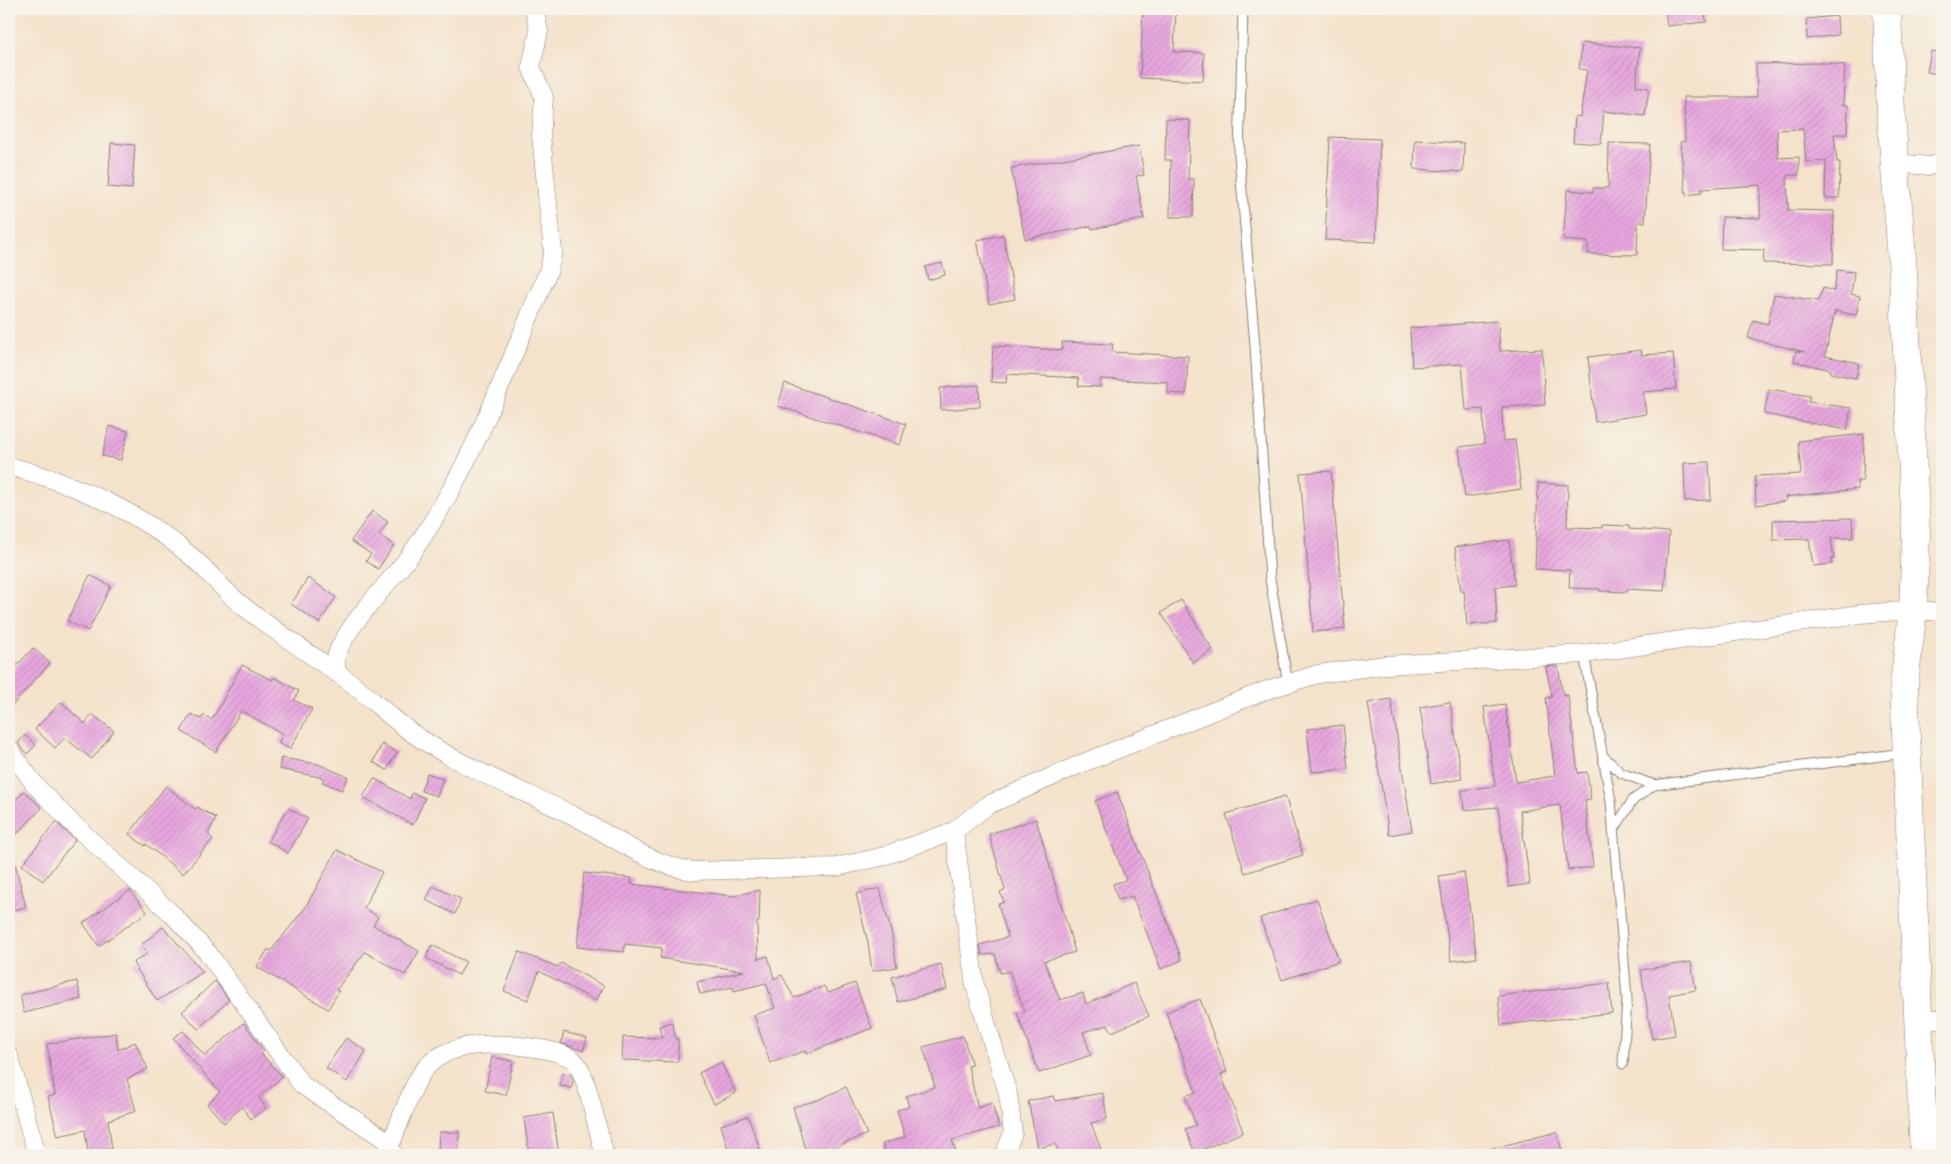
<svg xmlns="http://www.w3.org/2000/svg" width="1951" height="1164" font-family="'IM FELL DW Pica',serif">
<defs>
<pattern id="building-hatch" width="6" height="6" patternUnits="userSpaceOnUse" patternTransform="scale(1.25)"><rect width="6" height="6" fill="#e8a7df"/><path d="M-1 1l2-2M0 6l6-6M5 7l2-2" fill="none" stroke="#c68fbf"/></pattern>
</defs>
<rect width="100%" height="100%" fill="#f7f3e8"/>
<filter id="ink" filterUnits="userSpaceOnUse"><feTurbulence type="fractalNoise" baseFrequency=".02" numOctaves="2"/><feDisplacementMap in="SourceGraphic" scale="10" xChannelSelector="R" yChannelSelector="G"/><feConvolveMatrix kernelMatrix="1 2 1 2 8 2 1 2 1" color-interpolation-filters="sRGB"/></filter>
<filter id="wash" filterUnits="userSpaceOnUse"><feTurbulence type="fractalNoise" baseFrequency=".0096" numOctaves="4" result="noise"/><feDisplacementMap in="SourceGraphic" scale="20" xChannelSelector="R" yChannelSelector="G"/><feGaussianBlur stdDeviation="1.12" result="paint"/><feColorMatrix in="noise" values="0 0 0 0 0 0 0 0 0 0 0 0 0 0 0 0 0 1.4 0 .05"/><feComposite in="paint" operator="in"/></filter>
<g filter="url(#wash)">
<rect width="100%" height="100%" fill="#f4e2cb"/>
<g id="blocks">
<path fill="url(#building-hatch)" d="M1143 9H1176L1174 52 1204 53 1203 81 1140 78Z
M1665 9H1705L1706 22 1667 26Z
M1837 16 1838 35 1807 39 1806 19Z
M1582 43 1640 48 1636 86 1649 88 1645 116 1604 111 1601 144 1573 142 1575 116 1580 117 1587 70 1579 69Z
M1931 51 1942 53V75L1927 72Z
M1824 63 1845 65 1843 105H1848L1847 134H1834L1837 162H1840L1839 198H1825L1826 161 1806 162 1803 129 1777 130 1778 158 1799 157V175H1787L1788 210 1834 211 1833 264 1763 263 1764 250 1721 249 1722 217 1760 218V185L1701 189 1702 193 1686 195 1680 142H1685L1684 97H1757L1756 64Z
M1166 119 1190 120 1188 179H1194L1193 217H1170L1171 160H1165Z
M1330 137 1380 139 1376 242 1325 240Z
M1415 140 1464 143 1463 172 1414 169Z
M111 143 135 145 132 189 108 187Z
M1609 143 1650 144 1645 222H1638L1637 255 1588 254V242L1563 240 1567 190 1593 192V188H1608Z
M1139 146 1144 175 1136 176 1144 219 1092 229 1091 226 1025 239 1011 168Z
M1003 235 1015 299 989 304 977 240Z
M942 263 945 275 928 280 925 267Z
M1837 270 1854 272 1851 294 1860 296 1856 315 1835 311 1825 356 1859 363 1856 378 1830 373 1831 370 1794 361 1796 351 1805 352 1748 338 1753 320 1768 324 1774 294 1818 301 1823 288 1834 291Z
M1498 321 1500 351 1542 349 1545 405 1502 407 1503 441 1515 440 1521 489 1465 497 1459 447 1484 444 1483 409 1466 410 1462 364 1412 367 1410 328Z
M1062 342 1113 344 1112 352 1188 356 1186 394 1168 393V382L1100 379V387L1078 386 1079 378 1007 374 1006 383 991 382 993 346 1062 350Z
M1641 350 1642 355 1673 353 1676 389 1643 392 1646 414 1595 422 1588 357Z
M785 383 906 424 900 445 778 406Z
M979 385 980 407 941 410 940 388Z
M1769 389 1810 396 1808 402 1851 408 1847 430 1764 414Z
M109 426 128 431 121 460 102 456Z
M1864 434 1863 481H1857L1858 489 1785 497 1786 501 1756 505 1755 476 1801 474 1798 441Z
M1709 462 1711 500 1685 501 1684 463Z
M1331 471 1345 629 1313 632 1300 473Z
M1538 483 1568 485 1567 527 1602 528V525L1629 526V529L1669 532 1664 591 1627 589V592L1599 591 1600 589 1569 588 1570 570 1535 569Z
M372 511 388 522 379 535 394 545 378 569 366 561 371 554 351 541Z
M1852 518 1853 538H1831L1834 559H1831L1832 564 1813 566 1809 539 1773 540V520Z
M1509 540 1515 585 1495 587 1497 623 1467 625 1464 591H1461L1455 547Z
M90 575 111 586 88 631 67 621Z
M308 578 336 597 319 623 291 604Z
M1181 600 1213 650 1193 663 1161 613Z
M33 648 50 663 9 709V674Z
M242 665 272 680 274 677 299 691 294 700 312 709 290 749 278 743 283 734 241 711 216 752 181 731 191 714 201 719 204 715 212 720Z
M1551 666H1558L1563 696 1568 695 1578 773 1587 772 1591 800 1585 801 1593 867 1568 870 1560 805 1520 811 1530 884 1509 887 1498 807 1464 810 1462 790 1495 786 1484 707 1505 704 1516 782 1555 776 1546 698 1552 697 1546 667Z
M1391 699 1412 831 1389 835 1368 703Z
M61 702 85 724 92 714 114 731 92 759 65 738 55 748 35 729Z
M1450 702 1462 779 1431 784 1420 707Z
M1343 725 1348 769 1312 772 1307 729Z
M25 735 36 745 27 754 18 743Z
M382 744 397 752 387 770 373 762Z
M281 758 318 764 348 777 342 790 322 782 324 778 279 769Z
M427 773 443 779 437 796 421 791Z
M374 778 410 799 412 793 425 798 413 825 363 797Z
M166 786 195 809 197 807 216 818 208 834 213 839 183 874 146 844 145 846 129 834Z
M24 791 42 808 9 842V807Z
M1117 792 1182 960 1161 969 1132 896 1118 900 1113 884 1126 880 1095 801Z
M1285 796 1303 855 1245 873 1226 814Z
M288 808 308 819 288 853 268 841Z
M1036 819 1075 952 1044 961 1060 1000 1083 993 1086 1004 1134 983 1149 1016 1112 1032 1108 1025 1083 1032 1091 1055 1039 1073 1017 1013 1025 1011 1009 971 1000 973 995 954 982 955 980 945 1008 937 998 904 1004 902 1000 892 1005 890 989 834Z
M56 822 75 840 43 881 22 865Z
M337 850 382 872 364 908 378 917 373 925 419 951 405 975 365 952 336 990 339 991 328 1009 257 967 268 949 271 951 305 908Z
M13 856 26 907 9 911V857Z
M1464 872 1477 958 1451 961 1439 876Z
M584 873 632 878 631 884 733 896 760 890 759 922H757L758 959 768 956 774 979 782 975 794 998 824 986 828 993 855 983 872 1028 806 1054 805 1051 770 1063 754 1015 775 1008 766 983 734 991 733 987 700 994 697 982 744 971 660 958 662 948 625 944 624 952 577 947Z
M433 886 461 899 455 914 426 900Z
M880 888 892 936 897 967 872 971 868 943 856 894Z
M130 890 147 912 99 946 83 923Z
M1317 899 1339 961 1282 980 1260 918Z
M163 927 203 972 157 1001 133 963 148 953 141 945Z
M432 945 466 962 459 975 426 958Z
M519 952 558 967 561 963 604 986 596 1001 539 971 528 1000 504 991Z
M1691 962 1696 990 1669 995 1675 1035 1652 1039 1641 970Z
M941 964 947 989 898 1002 892 977Z
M77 981 81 999 24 1013 20 995Z
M215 981 229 1000 198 1029 182 1012Z
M1609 983 1612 1013 1501 1025 1498 996Z
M1200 999 1227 1072 1221 1074 1243 1132 1195 1153 1185 1129 1196 1125 1185 1096 1196 1092 1166 1012Z
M672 1022 676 1039H678V1062L622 1060 623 1037 662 1038 659 1026Z
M244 1023 264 1051 261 1054 282 1076 259 1098 266 1108 251 1119 242 1107 224 1123 207 1104 220 1092 173 1038 183 1031 205 1056Z
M564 1032 587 1038 583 1051 561 1043Z
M116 1033 118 1050 135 1042 148 1069 127 1079 136 1111 108 1120 112 1149 88 1153 85 1130 58 1136 48 1097 55 1095 47 1044Z
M963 1036 972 1065 968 1066 978 1108 992 1103 999 1127 952 1140 957 1155H885L882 1144 905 1137 897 1110 909 1107 906 1096 935 1087 923 1047Z
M346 1038 366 1051 347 1082 326 1068Z
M492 1057 513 1061 506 1095 485 1091Z
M721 1062 736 1093 714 1104 699 1073Z
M562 1073 570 1074 573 1080 572 1088 560 1086Z
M846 1087 867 1134 836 1147 807 1155 793 1107 818 1100Z
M1103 1093 1107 1119 1091 1123 1103 1155H1060L1055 1144 1038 1148 1028 1101 1053 1096 1055 1101Z
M553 1113 559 1155H529L524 1118Z
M748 1116 762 1155H730L721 1125Z
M439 1132H459L458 1155H438Z
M1557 1132 1563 1155H1483L1482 1151Z"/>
</g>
</g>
<g filter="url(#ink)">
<use href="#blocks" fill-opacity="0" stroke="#887f74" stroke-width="1"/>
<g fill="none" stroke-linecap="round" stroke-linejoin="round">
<g stroke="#887f74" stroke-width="11">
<path id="service" d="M1243 9 1239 155 1255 346 1270 579 1288 684
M1584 654 1611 801 1627 999 1623 1064
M1603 756 1621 773 1654 785
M1613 831 1633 800 1654 785 1904 753"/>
</g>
<g stroke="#887f74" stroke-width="19">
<path id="minor" d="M1894 163 1930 166 1942 163
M9 466C76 484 139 511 192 557 210 573 225 592 244 607 276 632 310 654 343 677 367 694 388 716 412 733 461 767 517 788 570 814 612 835 646 864 693 871L836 867 881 857 954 831 988 805 1083 763 1264 691 1318 674 1385 665 1584 654 1860 614 1913 610 1942 612
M337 673C336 668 336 662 336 658 341 631 394 578 411 554 472 469 507 367 548 272L553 252 541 136 544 97 531 67 539 31 534 9
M9 749 36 786 71 822 172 914 208 953 302 1085 386 1140 394 1155
M954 831 975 986 1008 1094 1013 1133 1004 1155
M1918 1019H1942
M9 1056 37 1155
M390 1146C399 1124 407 1100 418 1079 439 1040 491 1042 528 1047 542 1049 568 1052 577 1064 588 1078 598 1135 605 1155"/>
</g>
<g stroke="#887f74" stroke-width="29">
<path id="primary" d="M1887 9 1891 114 1903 273 1916 533 1913 610 1904 685 1924 1155"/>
</g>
<use href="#service" stroke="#fff" stroke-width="9"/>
<use href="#minor" stroke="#fff" stroke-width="18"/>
<use href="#primary" stroke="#fff" stroke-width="28"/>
</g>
</g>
<rect width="1951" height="1164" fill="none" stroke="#f7f3e8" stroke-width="30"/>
</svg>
